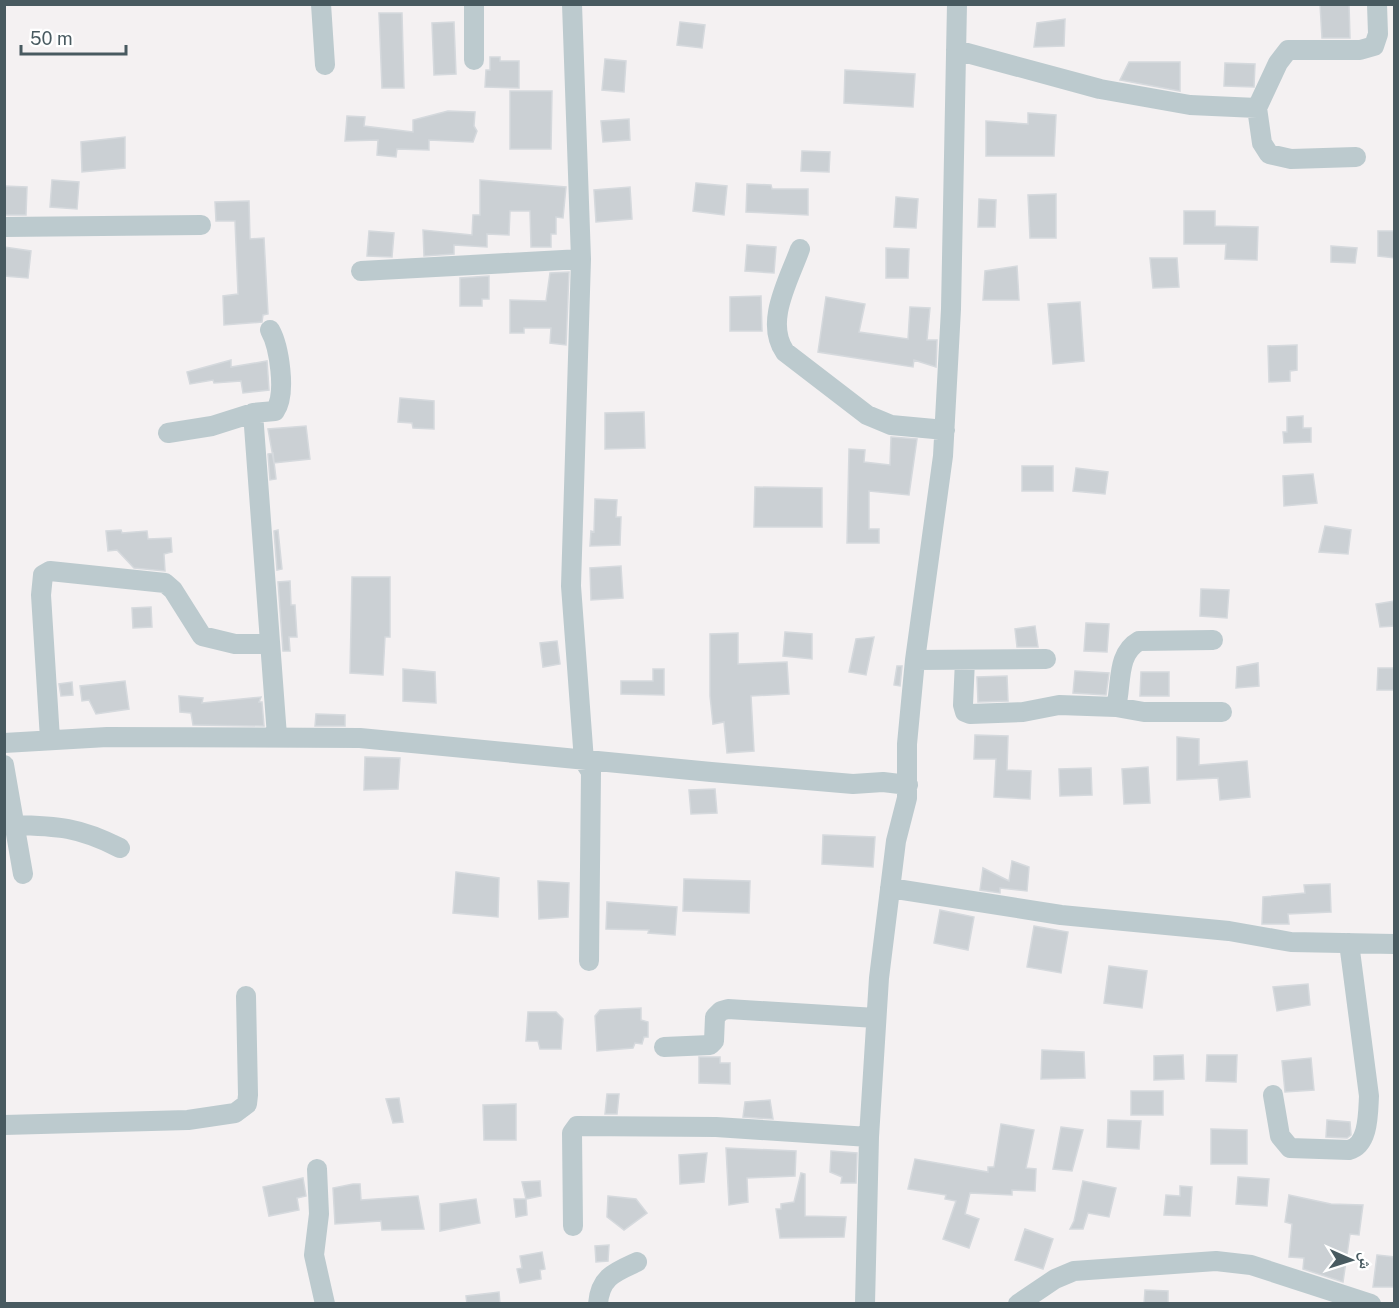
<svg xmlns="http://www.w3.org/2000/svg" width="1399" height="1308" font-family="'Public Sans','Noto Naskh Arabic',sans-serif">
<rect width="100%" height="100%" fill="#f4f1f2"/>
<path fill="#cbd0d4" stroke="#d5d9dd" stroke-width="1.5" d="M1320 4H1349L1350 38H1322Z
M379 13H402L404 88H382Z
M1065 19 1064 46 1034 47 1037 23Z
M454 22 456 74 434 75 432 23Z
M680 22 705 25 702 48 677 45Z
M490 57H500V61H519V88L485 87 486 70H490Z
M605 59 626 61 624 92 602 90Z
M1129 62H1180V91L1120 80Z
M1225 63 1255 64 1254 87 1224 86Z
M845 70 915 74 913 107 844 103Z
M510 91H552L551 149H510Z
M448 111 475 112 474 126 477 131 473 142 429 140V150L397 149 396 157 377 155 378 140 345 141 347 116 365 117 364 126 413 132V120Z
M1028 113 1056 115 1054 156H986V121L1028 124Z
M629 119 630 140 603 142 601 121Z
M125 137V168L82 172 81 142Z
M802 151 830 152 829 172 801 171Z
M52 180 79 182 77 209 50 207Z
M480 180 566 187 563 218 556 217V234H551V247H531L530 211H510L509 235 487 234V247L454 245V254L424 256 423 230 472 235 473 215H480Z
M696 183 727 186 724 215 693 211Z
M747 184 771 185 772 189H808V215L746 212Z
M4 186 27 187 26 215H4Z
M630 187 632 219 596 222 594 190Z
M1056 194V238H1030L1028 195Z
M896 197 918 199 916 228 894 227Z
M979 199 996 200 995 227H978Z
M249 201 250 239 264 238 268 314 263 315 262 322 224 325 223 296 238 294 235 221H216L215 202Z
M1184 211H1215V226L1258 227 1257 260 1225 259 1226 244H1184Z
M369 231 394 233 392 257 367 256Z
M1378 231H1395V258L1378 256Z
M747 245 776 247 774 273 745 271Z
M1331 246 1357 248 1355 263 1331 262Z
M4 247 31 251 28 278 4 276Z
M886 248 909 249 908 278H886Z
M1150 258H1177L1179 287 1153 288Z
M1017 266 1019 300H983L985 271Z
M569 272 566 345 550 343 551 328H524V333H510V300L546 301 550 273Z
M489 276V299H482V306H460V278Z
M761 296 762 331H730V297Z
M826 297 865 304 859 332 908 339 910 307 930 308 927 340H937L936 367 914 360 913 367 818 352Z
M1080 302 1084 361 1053 364 1048 304Z
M1297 345V370L1290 371V381L1269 382 1268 346Z
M231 360V367L267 361 269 390 243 393 241 381 214 383 213 380 190 384 187 372Z
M400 398 434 401V429L413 428 412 423 398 422Z
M644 412 645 448 605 449V413Z
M1303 416V428H1311V442L1284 443 1283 432H1287V417Z
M306 426 310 459 274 463 268 429Z
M891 437 917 439 909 495 869 491V529H879V543H847L849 449 865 450 864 462 890 465Z
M273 453 276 479 270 480 268 454Z
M1022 466H1053V491H1022Z
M1076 468 1108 472 1105 494 1073 491Z
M1313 474 1317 503 1284 506 1283 476Z
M755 487 822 488V527H754Z
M595 499 617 500 616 517H621L620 545 590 546 591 531 594 532Z
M1325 526 1351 530 1348 554 1319 552Z
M121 530 122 533 147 531 148 539 171 538 172 552 164 554 165 571 134 568 117 550 108 551 106 531Z
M278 530 282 569 277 570 274 531Z
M621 566 623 598 591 600 590 568Z
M352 577H390V637H385L383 675 350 673Z
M290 581 291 605H295L297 637H289L290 651H283L278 582Z
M1201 589 1229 590 1227 618 1200 616Z
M1395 601V626L1380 627 1376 604Z
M151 607 152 627 133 628 132 608Z
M1086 623 1109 624 1107 652 1084 651Z
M1035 626 1038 647H1017L1015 629Z
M785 632 812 634V659L783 656Z
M738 633V664L787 662 789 694 751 696 754 751 727 753 724 722 713 724 710 696V634Z
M874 637 866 675 849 672 856 639Z
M557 641 560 664 543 667 540 643Z
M1258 663 1259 686 1236 688 1237 667Z
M897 666H902L900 686 894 685Z
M1378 668H1395V690H1377Z
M403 669 435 672 436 703 403 701Z
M653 669H664V695L621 694V681H653Z
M1075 671 1109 673 1106 695 1073 693Z
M1141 672H1169V696H1140Z
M1007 676 1008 701 978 702 977 677Z
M125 681 129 709 96 714 89 700 82 701 80 686Z
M72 682 73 695 61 696 59 684Z
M179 696 203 698 202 703 261 697 259 702H262L264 726 193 725 191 713 180 712Z
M316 714 345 715V726H315Z
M975 735 1008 736 1007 770 1031 771 1030 799 994 797 996 759H974Z
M1177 737 1199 739V765L1247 761 1250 797 1220 800 1218 778 1177 780Z
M365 757 400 758 398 789 364 790Z
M1148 767 1150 803 1124 804 1122 769Z
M1091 768 1092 795 1060 796 1059 769Z
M715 789 717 813 691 814 689 790Z
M823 835 875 837 873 867 822 864Z
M1012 861 1029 867 1027 891 1000 888V893L980 890 983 868 1009 881Z
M456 872 499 878 498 917 453 913Z
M684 879 750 881 749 913 683 911Z
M538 881 569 883 568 917 539 919Z
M1330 884 1331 912 1288 914 1289 924H1262L1263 897 1305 893 1304 885Z
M607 902 677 907 675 935 648 933 649 930 606 929Z
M940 910 974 917 968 950 934 943Z
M1034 926 1068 932 1061 973 1027 967Z
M1109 966 1147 971 1142 1008 1104 1003Z
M1308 984 1310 1005 1277 1011 1273 987Z
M641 1008V1020L648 1022V1037H644L642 1044 635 1043 633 1048 597 1051 595 1016 600 1010Z
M528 1012H556L563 1019 561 1049H540L538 1041H526Z
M1042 1050 1084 1052 1085 1078 1041 1079Z
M1183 1055 1184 1079 1154 1080V1056Z
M1207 1055H1237L1236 1082 1206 1081Z
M699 1057H720V1063H730V1084L699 1083Z
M1311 1058 1314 1090 1285 1092 1282 1061Z
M1131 1091H1163V1115H1131Z
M607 1094H619L617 1114H605Z
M399 1098 403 1122 393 1123 386 1099Z
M770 1100 773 1119 743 1117 745 1102Z
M516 1104V1140H484L483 1105Z
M1108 1120 1141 1121 1139 1149 1107 1147Z
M1327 1120 1350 1122 1351 1135 1347 1138 1326 1137Z
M1001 1124 1034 1130 1026 1168 1036 1169 1035 1191 1012 1190V1195L970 1193 965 1214 979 1219 969 1248 943 1239 956 1201 945 1199 946 1195 908 1189 915 1159 988 1172V1167H994Z
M1061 1127 1083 1130 1072 1171 1053 1169Z
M1211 1129 1247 1130V1164H1211Z
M726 1148 796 1151 795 1176 747 1178 748 1202 729 1205Z
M831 1151 857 1153 856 1183H841L842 1177 830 1172Z
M707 1153 704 1182 680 1184 679 1155Z
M801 1173 805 1174V1216L846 1217 844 1237 780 1238 776 1209H781V1204L794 1202Z
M1238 1177 1269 1179 1267 1206 1236 1204Z
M303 1178 306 1196 297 1198 299 1210 269 1216 263 1187Z
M540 1181 541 1196 526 1199 522 1182Z
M1083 1181 1116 1188 1109 1217 1088 1213 1083 1229H1070L1074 1221Z
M353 1184H360L361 1200 418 1196 424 1229 382 1230 381 1221 335 1224 333 1188Z
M1180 1186 1192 1187 1190 1216 1164 1215 1166 1195 1180 1196Z
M1289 1195 1331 1204 1363 1205 1359 1235 1350 1234 1343 1282 1303 1269 1304 1258 1289 1257 1292 1224 1285 1222Z
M608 1196 636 1199 647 1213 624 1230 607 1217Z
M476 1199 480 1223 440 1231V1204Z
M514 1199H526L527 1215 516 1217Z
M1025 1229 1053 1239 1043 1269 1015 1260Z
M609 1245 608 1261 596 1262 595 1246Z
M542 1252 545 1269 540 1270 541 1279 520 1283 517 1269 522 1268 520 1256Z
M1377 1255 1395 1257V1287H1373Z
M1145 1290 1168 1291V1304H1144Z
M499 1292 500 1304H467L466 1296Z"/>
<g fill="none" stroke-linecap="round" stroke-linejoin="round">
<path stroke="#bccace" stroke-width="20" d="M321 4 325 65
M474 4V60
M572 4 581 259 571 586 584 761 591 772 589 961
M956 50 1100 89 1190 105 1257 108
M1356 157 1291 159 1269 154 1262 143 1257 108 1278 63 1288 50H1360L1374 46 1378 34 1377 4
M4 227 201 225
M800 249C789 280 764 322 785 352L867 415 891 425 945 430
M361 271 581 259
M270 330C279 346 287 394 275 411L253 413 277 736
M168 433 212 426 253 413
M915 660 1046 659
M965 660 963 705 965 712 970 714 1023 712 1059 705 1116 707 1144 712H1222
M1116 707C1122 684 1116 654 1139 641L1213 640
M50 739 41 595 43 575 50 571 165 583 173 590 202 636 235 644H270
M4 743 107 737 360 738 711 772 853 784 883 782 908 785
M4 765 23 874
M13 825C58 826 79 827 120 848
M890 888 1061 915 1229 931 1291 942 1394 944
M664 1047 710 1045 714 1041 715 1017 721 1011 728 1009 876 1018
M1273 1095 1280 1136 1290 1148 1349 1150C1369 1145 1368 1113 1369 1096L1349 943
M4 1125 188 1120 235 1113 247 1104 248 1095 246 996
M317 1169 319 1214 314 1255 325 1304
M573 1226 572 1133 577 1126 716 1127 869 1137
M598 1304C600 1277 615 1272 637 1262
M865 1304 869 1137 879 978 896 841 907 798V744L915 660 943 456 951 309 957 4
M1018 1304 1055 1279 1074 1271 1216 1261 1251 1265 1371 1304"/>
</g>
<rect width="1399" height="1308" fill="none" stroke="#485a60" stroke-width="12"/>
<g transform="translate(1351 1260) rotate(93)" stroke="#ffffff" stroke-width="4.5" paint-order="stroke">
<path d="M0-4.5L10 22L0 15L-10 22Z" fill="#485a60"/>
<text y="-9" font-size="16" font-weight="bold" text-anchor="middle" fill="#485a60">ش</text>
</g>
<path d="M21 45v9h105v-9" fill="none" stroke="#485a60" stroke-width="3"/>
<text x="30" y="45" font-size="18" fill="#485a60" stroke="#ffffff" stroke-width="4.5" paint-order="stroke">50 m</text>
</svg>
